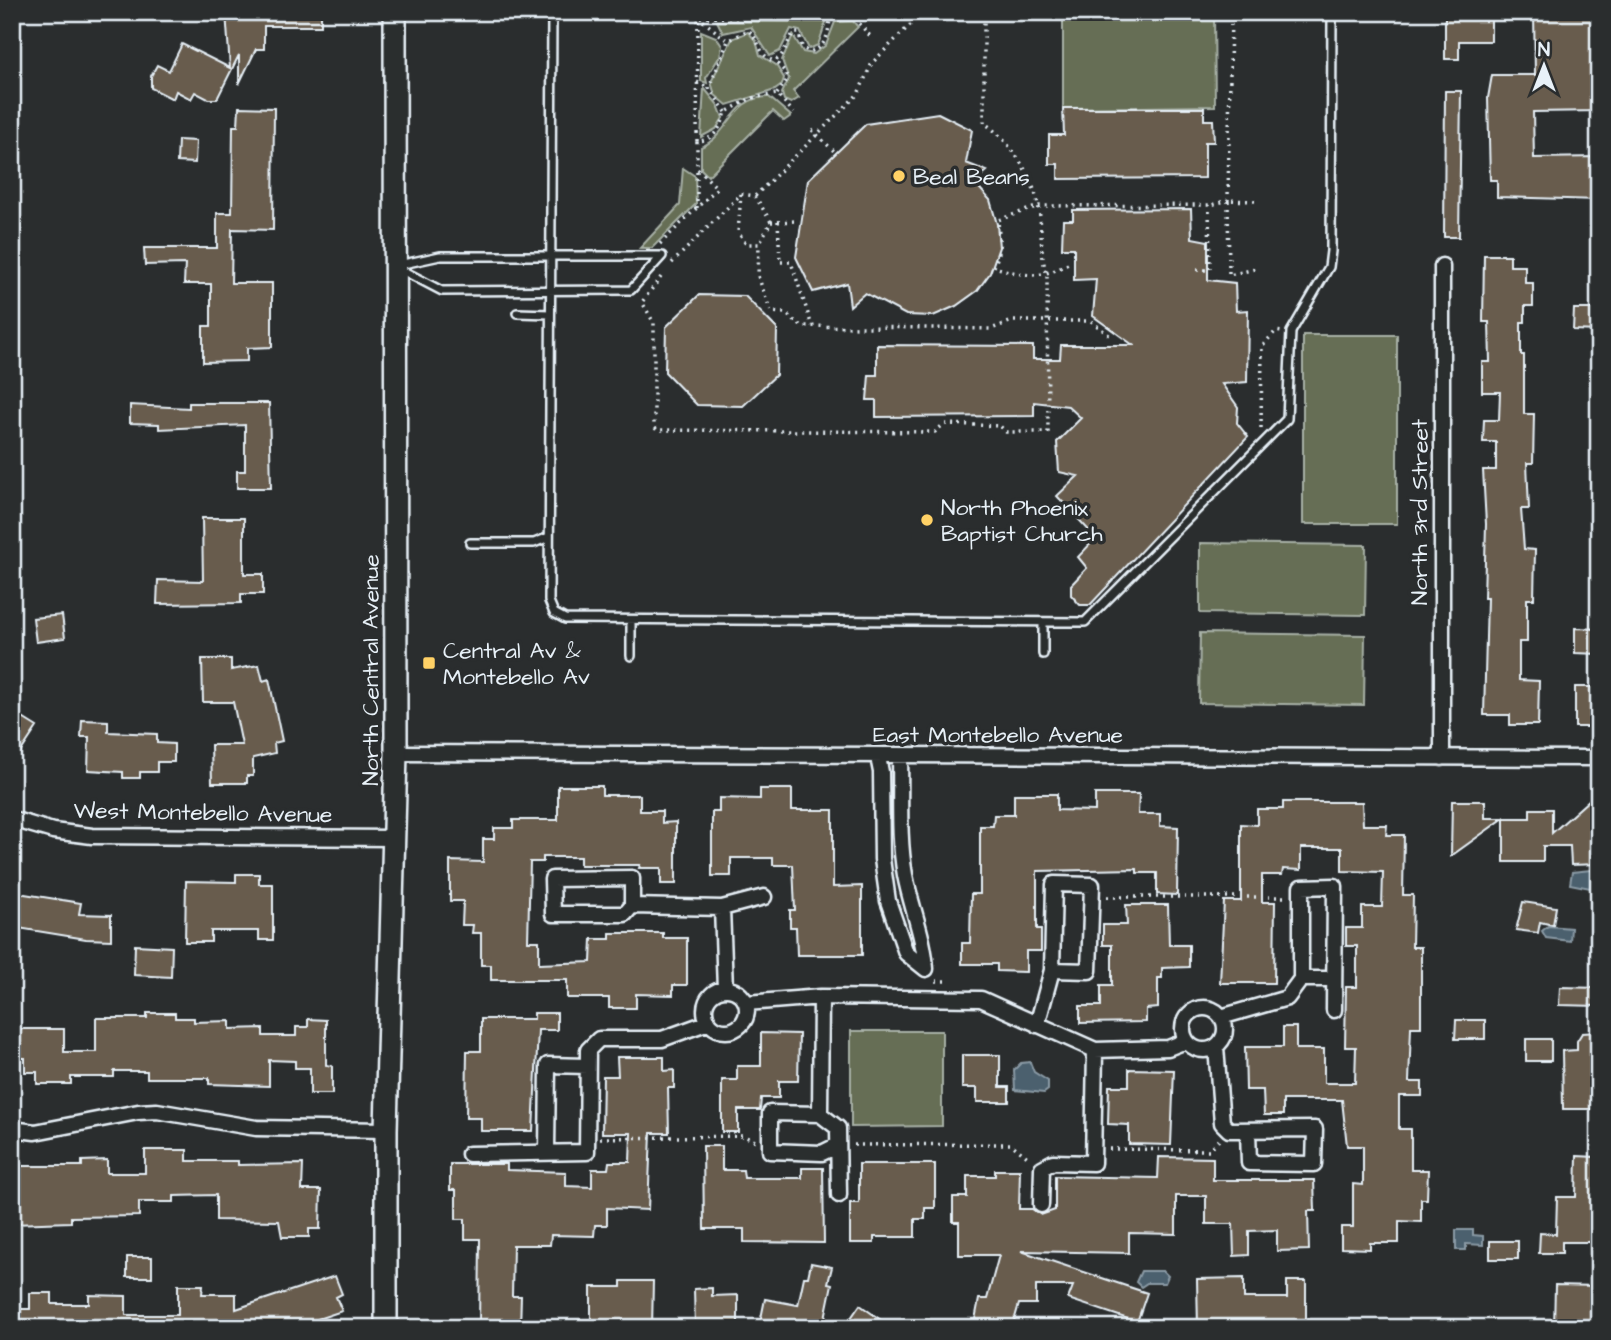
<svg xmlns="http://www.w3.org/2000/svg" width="1611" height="1340" font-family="'Architects Daughter',sans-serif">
<rect width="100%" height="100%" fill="#2a2d2e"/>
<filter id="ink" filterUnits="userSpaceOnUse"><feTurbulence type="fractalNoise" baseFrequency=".0143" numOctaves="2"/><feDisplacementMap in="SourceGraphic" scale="14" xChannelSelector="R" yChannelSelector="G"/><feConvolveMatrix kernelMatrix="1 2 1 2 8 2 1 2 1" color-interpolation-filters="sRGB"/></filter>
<g filter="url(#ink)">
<path fill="#666e54" stroke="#a7b0a6" stroke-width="2" d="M1063 12H1214L1215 106 1063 108Z
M717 21 826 22 818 45 809 49 800 31 791 29 780 51 770 56 751 27 723 33Z
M853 21 858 27 793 91 799 98 791 103 784 100 782 93 789 79 782 60 793 35 803 52 814 54 826 45 835 22Z
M701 31 716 37 722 46 720 56 706 78 707 83 701 81Z
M748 32 756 41 760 55 776 65 784 78 782 85 775 90 727 105 715 95 711 82 732 39Z
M704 88 718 105 723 118 716 129 701 137Z
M769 97 791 116 784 121 773 111 708 176 701 169V147C730 135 732 96 769 97Z
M683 168 695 176 696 204 652 248H640L680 205Z
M1303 335H1397V524H1303Z
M1200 543 1366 545 1365 615 1200 613Z
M1200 633 1365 635 1364 705 1199 703Z
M851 1031H942V1126L851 1127Z"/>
<path fill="#4b606e" stroke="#8a9aa5" stroke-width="2" d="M1591 870 1599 872 1598 884 1590 888 1570 884 1572 872Z
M1548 926 1571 928 1570 941 1546 938 1542 931Z
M1030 1062 1034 1072 1048 1081V1090L1044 1093 1015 1090 1014 1070 1021 1063Z
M1456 1230H1473V1235L1483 1236V1245L1466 1244V1250H1456Z
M1141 1271H1163L1168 1276 1165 1283H1147L1141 1287 1136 1282Z"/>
<path fill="#675c4e" stroke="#e8f1f8" stroke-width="2" d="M226 12H321V26H264V49H256L239 84V55L217 99H208L195 92 191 99 176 91 173 99 151 88V76L157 65 169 71 182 44 230 68Z
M1445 12H1491V41H1459V59H1445Z
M1534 12H1599V111L1533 112 1534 158 1599 157V200L1497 197V180H1490L1488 98 1492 75H1535Z
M1445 91H1461L1459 237H1444Z
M239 107 274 108 273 230 232 229 231 283H272V347L247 348V361L203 362V326H211V284H184L185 264 145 265 144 248H217V213H232L233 126H238Z
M1063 108H1204V120H1213L1214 142H1205V178L1058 179V164H1049V135H1064Z
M938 113 972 130 966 163 987 171 974 182 990 200 997 224 999 247 990 273 977 291 956 306 933 316 906 315 865 293 850 306 847 283 813 292 796 257 808 180 866 124Z
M178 140 196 141 195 163 177 162Z
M1191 209 1192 238 1208 241V280L1235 283 1236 311 1248 310 1247 382 1222 384 1238 407 1237 423 1248 437 1090 605H1080L1071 595V585L1087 568 1078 557 1096 538 1057 496 1078 476 1059 472 1057 442 1081 418 1068 406 1034 402V416L876 417V400H867L869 375H877V345L1033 346V359H1060L1061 345H1133L1093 316 1096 279 1074 280V248H1062L1063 220H1073V210Z
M1484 255H1510V266H1525V283H1533V306H1525V322H1521V355H1524V414H1534L1533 463H1527L1529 509H1521L1524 549 1535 550 1534 599H1527V642H1519V680L1539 681 1538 725H1510V715H1484L1487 598H1484L1486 524 1483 470H1496V442H1483L1484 420H1499L1500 392H1482V362H1490L1489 322H1483Z
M699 295 745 296 777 329 776 375 743 406 697 405 665 372 666 327Z
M1574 309H1599V331L1573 330Z
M189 403H269L271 488H237V471H245V425L159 429V424L130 423V405L189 408Z
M202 518H244V574H263V594H241V603L157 604 158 580 203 581Z
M62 615 65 638 36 642 33 618Z
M1575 628 1599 629V654L1575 653Z
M202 659H231V670L259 665 263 681 269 679 282 741 274 743 275 753 253 758V776H247V783H212L211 745H242L233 702H203Z
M1575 687H1599V727H1575Z
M21 717 37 727 12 765V720Z
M82 720 108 721V732L157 734V743L174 744V762H157V772H140V778H123V772L88 770 89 737H81Z
M558 786H602V795H640V811H662V823L676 822V884H661V868H639L640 865H580V857H543V862H530L528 941H539V964L591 962 592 939H610V933H663V938H687V985H673V995L636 994V1008H609V998H567V980H491V965H481V933H472L473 925H462L463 901H450V861L483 862V839H494V828H513V820H558Z
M760 789H792V810H833V887L862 886V955H797L796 927H790V910H795L793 865H773V858H731V876H712V812H719V798L760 799Z
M1014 794H1057V810L1095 811V794H1139L1138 814H1160V826L1178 827 1177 895 1157 894V873H1137V869L1037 871V929H1041V951H1026V972L997 971V964H962V943H970L971 894H980V826H993L994 815H1014Z
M1589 800 1599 811V864L1571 865 1570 846H1543V862H1504V818L1451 856 1452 801H1485V818H1530V809H1552V833Z
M1283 802H1362L1363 825H1387L1386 835H1404L1403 895H1413L1412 947H1421V1027H1411L1409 1082H1422V1096H1399V1129H1411V1170H1428L1427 1199H1421V1222L1399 1221V1243H1370V1249L1341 1248V1227H1353V1184L1363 1185V1146H1347L1342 1100H1283V1115H1264L1263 1090H1246L1245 1047H1283V1027H1296V1049H1324V1083H1355L1356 1047H1345L1346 987H1357V946H1346V928H1362V907H1382L1383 872 1342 871V848H1301V870L1283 869 1282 875H1262V902H1275L1274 983H1220L1224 901H1241V824L1257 825V809H1283Z
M236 874H259V884H273V940H259V931H211V942H185L186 881 236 882Z
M12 892 81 903 79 914 111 915V940L86 939 12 927Z
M1523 902 1556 907 1553 925 1540 922 1538 933 1516 930Z
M1126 905H1168L1169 945H1189V967L1162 968V978H1158V1008L1146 1009V1022L1080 1023V1006H1101V985H1112V945H1103V925H1127Z
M135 945 172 947 171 977 134 975Z
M1560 987 1599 988V1006L1559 1005Z
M147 1013H175V1018H194V1022L230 1021V1029L263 1028V1036H296V1027H308V1019L326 1020V1065L332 1066V1094H310V1068H295V1061L269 1060V1086L209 1084V1078H147V1071H114V1077H71V1084H37V1072H25V1058H12V1029H64V1052H96V1018H147Z
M534 1013H557V1030H538L533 1131H481V1118H466L467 1051H481V1019H534Z
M1456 1020H1485V1039H1455Z
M1599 1032V1109H1563L1562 1051 1577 1050V1041L1582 1033Z
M761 1033 799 1034 798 1081H779V1098H761L760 1110H738V1132H722V1080H737V1066H761Z
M1526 1039H1551V1061H1526Z
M962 1055H1000V1087H1009V1102H977V1088H962Z
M617 1057H664V1071L674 1070V1088H668L669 1133H651L648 1210 607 1208V1225H595L594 1236 551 1235 550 1245H513L512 1296H521L520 1328H479L480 1239H465V1219H456V1190H450V1164H507V1170L566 1172V1186L592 1187V1169H608L609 1162H630L631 1133H602L603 1076H618Z
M1129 1069 1174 1070 1171 1145 1129 1144V1125L1108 1124 1109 1086H1129Z
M703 1146H722V1170H743L744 1178H802V1168H823L824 1243 744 1242V1229H704Z
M145 1150H187V1161H238V1165L303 1164 302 1190H321L320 1229H309V1237H282L279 1221 216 1220V1195L174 1196V1202H139V1216L71 1217V1222L12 1224V1166H82V1161L107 1160V1173H145Z
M1577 1156 1596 1157 1599 1242H1562V1253H1539L1540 1233 1556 1234 1557 1197H1576Z
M1159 1157 1213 1158V1180H1314L1315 1211H1308L1309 1250 1277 1251V1230L1249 1231V1255L1234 1256 1233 1224H1206V1196H1176V1234L1129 1233V1253L1021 1251 1147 1293 1137 1322 1068 1299 1073 1286H1036V1304H1019L1012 1328 974 1325 979 1299H987L999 1255H959V1222H953V1197H967V1176H995V1170H1020L1019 1209H1032L1041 1215 1055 1210V1176L1158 1178Z
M859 1164H935V1208H925V1219H915V1237H874V1243H850V1203H859Z
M1490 1241H1518V1259H1490Z
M127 1257H152V1277H127Z
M811 1263 832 1267 828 1283 832 1284 823 1328H759L765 1299 798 1305 804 1277H808Z
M335 1276 342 1294 336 1297 342 1311 318 1319 321 1328H12V1309H30V1293H52V1304H89V1295L126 1296V1315H178V1285H203L202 1294H236V1309Z
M1244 1278V1298H1287V1281H1306V1328H1198L1197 1279Z
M621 1281H653L652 1328H634L635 1321H591V1287H621Z
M1555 1285 1598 1286V1328H1554Z
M712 1288V1296L738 1295V1326L695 1327 694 1289Z
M860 1305 892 1328H844Z"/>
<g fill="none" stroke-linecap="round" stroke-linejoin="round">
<g stroke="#e8f1f8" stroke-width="12">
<path id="lane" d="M552 12 549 601 554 613 565 619 1085 622 1287 419 1291 332 1329 267 1331 251 1332 12
M440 256H662L631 290 442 291 394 266Z
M517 313 550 314
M470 543H534L549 537
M631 620V656
M1043 622V654"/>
</g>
<g stroke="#e8f1f8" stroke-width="19">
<path id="street" d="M396 753 1599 758
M878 757 881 772 882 859 888 901 906 953 926 969C924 936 911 907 905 875 898 836 901 796 900 757
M1442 758V266
M12 819 53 831 92 836 395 838
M632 906V878L552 879 553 914H625L632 906 722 908
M1301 979H1334
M725 989 722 908 764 897
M705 1010a21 21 0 1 1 42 0a21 21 0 1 1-42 0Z
M821 997 820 1114 770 1113V1151L822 1153 838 1145
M746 1003 821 997 981 999 1095 1050 1168 1048 1186 1041
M1183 1029a21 21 0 1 1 42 0a21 21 0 1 1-42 0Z
M1221 1017 1287 998 1301 979V887L1335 886 1334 1010
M1037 1025 1052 970 1054 884 1092 885 1089 971 1052 970
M1216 1047 1222 1123 1229 1130 1315 1129 1314 1164 1249 1163 1248 1130
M820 1114 838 1128 839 1195
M12 1129 35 1132 138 1112 157 1111 256 1128 386 1130
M547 1152 548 1065 587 1066
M469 1154 587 1152 588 1050 599 1039H662L709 1022
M1041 1205 1042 1168 1053 1162 1093 1163 1095 1050"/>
</g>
<g stroke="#e8f1f8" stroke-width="26">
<path id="secondary" d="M386 1328V1130L396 753 395 12"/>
</g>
<path stroke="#e8f1f8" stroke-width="3.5" stroke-dasharray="2 5" stroke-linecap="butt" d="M692 12 728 41
M855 19H889L895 12
M697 82 709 88
M777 94 787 80 786 73 775 61C786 54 786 42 794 33H799L802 47 809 52C826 48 828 35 830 19
M726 112 709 88 728 41 748 30C761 40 758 57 775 61
M812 130 836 153
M697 141 698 17 855 19 871 37
M741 194 738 232 746 244H759L758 276 771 312 785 313 801 326 991 329 1012 321H1091L1113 338
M755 196 771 222 759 244
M1255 201 1228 200 1229 275 1255 269
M697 208V168
M778 221 780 262H791L812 326
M771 222 797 221
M660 244 717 188 697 168V141C714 141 722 126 726 112L751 98 777 94 794 113
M672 263 741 194 755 196 858 94 872 63 923 12
M1068 264C1038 280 1026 276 994 267L1000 250 998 220 1039 206 1211 205 1228 200 1231 12
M1197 270H1210L1209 205
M661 277 642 302 654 323V427L657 430 935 432 944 424 1000 426 1006 432H1048L1047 275C1039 251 1043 228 1038 204 1033 176 1008 138 984 123V12
M1261 428 1262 346 1276 331 1282 332
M1107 897H1289
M936 981H949
M600 1138 744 1136 755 1141
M854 1145 1011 1144 1030 1159
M1109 1149 1209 1150 1219 1140"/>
<use href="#lane" stroke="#2a2d2e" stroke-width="7"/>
<use href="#street" stroke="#2a2d2e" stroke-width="14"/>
<use href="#secondary" stroke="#2a2d2e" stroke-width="21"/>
</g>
</g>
<g fill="#ffd166" stroke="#2a2d2e" stroke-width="2.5">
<circle cx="899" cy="176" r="7"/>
<circle cx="927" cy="520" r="7"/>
<rect x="422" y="656" width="14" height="14" rx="3.5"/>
</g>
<g text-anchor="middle" stroke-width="7" stroke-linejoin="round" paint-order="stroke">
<g font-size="23" fill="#e8f1f8" stroke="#2a2d2e" text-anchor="start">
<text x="913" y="184">Beal Beans</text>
<text x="941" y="515">North Phoenix<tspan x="941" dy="26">Baptist Church</tspan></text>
<text x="443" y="658">Central Av &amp;<tspan x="443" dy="26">Montebello Av</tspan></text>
</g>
<g font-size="23" fill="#e8f1f8" stroke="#2a2d2e">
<text transform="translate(1419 512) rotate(-90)" y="8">North 3rd Street</text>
<text transform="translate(370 670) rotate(-90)" y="8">North Central Avenue</text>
<text x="998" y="742">East Montebello Avenue</text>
<text transform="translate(203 812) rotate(1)" y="8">West Montebello Avenue</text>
</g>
</g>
<rect width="1611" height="1340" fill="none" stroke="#2a2d2e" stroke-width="42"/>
<rect x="21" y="21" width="1569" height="1298" fill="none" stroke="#e8f1f8" stroke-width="2.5" filter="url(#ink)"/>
<g transform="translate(1544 66)" stroke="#2a2d2e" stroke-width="5" paint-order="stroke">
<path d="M0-5L12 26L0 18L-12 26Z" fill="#e8f1f8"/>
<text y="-10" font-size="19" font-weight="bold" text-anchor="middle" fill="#e8f1f8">N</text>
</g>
</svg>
